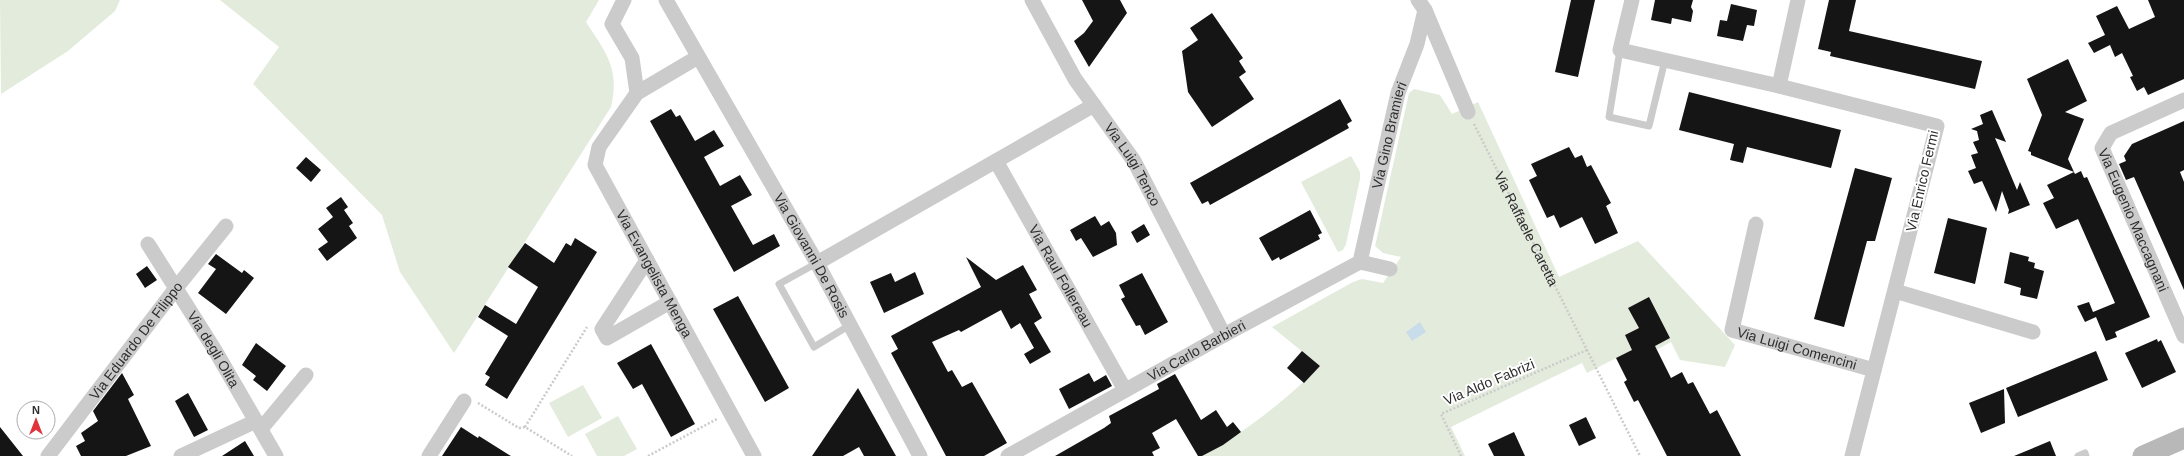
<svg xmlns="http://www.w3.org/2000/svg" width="2184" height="456" font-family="Arial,sans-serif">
<rect width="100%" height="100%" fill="#fff"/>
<path fill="#e3ebdc" d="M0 0H120L115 11 68 51 1 94Z
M220 0H599L586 22C606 53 620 68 611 107L454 353 400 272 382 215 253 84 279 47Z
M1414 89 1440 95 1452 114 1478 102 1559 277 1638 241 1735 345 1725 367 1680 360 1671 342 1652 352 1650 348 1669 338 1629 308 1639 328 1625 335 1637 360 1626 353 1587 373 1582 363 1451 427 1465 456H1202C1245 432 1285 401 1320 366L1272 327 1353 282 1362 279 1383 283 1401 257 1383 253 1375 246 1409 93Z
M1351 156 1360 172V179L1346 244 1343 250 1338 252 1301 182Z
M583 385 602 418 568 437 549 403Z
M618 416 637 449 624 456H597L585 434Z"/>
<path fill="#c8dcea" d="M1420 322 1426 332 1412 341 1406 332Z"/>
<path fill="#151515" d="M1082 0H1120L1127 13 1089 67 1074 41 1084 33 1093 21Z
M1571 0H1595L1578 77 1555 72Z
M1655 0H1693L1691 7 1693 11 1691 22 1672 18 1671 24 1651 20Z
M1829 0H1856L1849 31 1982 61 1975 89 1830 56 1831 52 1818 49Z
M2148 0H2184V79L2148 95 2144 87 2137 91 2130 77 2133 76 2122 53 2115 57 2110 45 2094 53 2088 43 2105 35 2096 16 2117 6 2129 29 2155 17Z
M1731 4 1757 10 1754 26 1747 25 1743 41 1717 36 1720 20 1727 21Z
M1212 13 1243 58 1239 61 1246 72 1239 77 1254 99 1212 127 1188 92 1182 51 1198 40 1190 28Z
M2068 59 2087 101 2065 112 2084 119 2068 159 2074 172 2031 155V152L2028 151 2042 115 2027 79Z
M1689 92 1841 130 1831 168 1747 147 1743 163 1730 160 1734 144 1679 130Z
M1340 99 1352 121 1347 124 1349 128 1210 205 1208 201 1202 204 1190 183Z
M671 109 676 117 680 115 695 141 714 130 724 146 704 157 720 186 740 175 752 195 731 206 753 245 774 234 780 246 734 272 650 121Z
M1992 110 2006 142 1995 138 2017 190 2020 182 2030 205 2008 214 2009 210 2002 191 1996 212 1982 181 1974 184 1968 171 1976 168 1971 155 1978 153 1973 142 1979 140 1977 131 1971 129 1983 124 1980 115Z
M2184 121V170L2180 172 2184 182V290L2134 177 2126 180 2119 164 2126 161 2124 156 2132 144Z
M1569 147 1575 158 1582 155 1587 167 1591 165 1611 203 1606 206 1618 233 1595 244 1582 217 1560 228 1554 215 1547 218 1529 180 1537 176 1531 164Z
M306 157 321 170 311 182 296 168Z
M1855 168 1892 178 1875 241H1867L1844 327 1814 319Z
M2081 171 2084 178 2087 177 2150 317 2115 332 2117 337 2106 341 2096 317 2085 322 2077 306 2089 302 2093 312 2115 303 2078 219 2056 229 2043 203 2054 198 2047 185 2074 172 2075 174Z
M341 197 348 207 344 210 353 223 349 226 357 238 327 261 318 249 328 242 318 229 333 217 326 208Z
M1310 210 1322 233 1318 235 1320 239 1280 260 1279 257 1272 261 1259 238Z
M1095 216 1101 226 1109 221 1116 233 1117 245 1093 257 1081 238 1076 241 1070 230Z
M1948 218 1987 228 1975 284 1934 273Z
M1144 224 1150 235 1137 243 1131 232Z
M575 238 597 252 507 399 485 385 490 377 485 374 508 336 478 317 485 305 516 324 538 287 508 267 525 243 554 263 566 243 571 246Z
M2010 252 2029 257 2028 261 2035 263 2034 268 2044 271 2037 299 2020 295 2021 288 2004 283Z
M216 254 242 273 244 270 254 278 226 314 198 293 216 269 208 264Z
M966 257 996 280 1023 265 1037 290 1029 294 1042 318 1034 323 1051 352 1030 364 1024 354 1034 348 1020 323 1011 329 1001 310 961 332 959 330 932 342 948 372 952 370 962 387 972 382 1007 443 984 456H946L891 353 898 349 891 336 981 287Z
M147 266 157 280 145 288 136 274Z
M915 272 924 294 884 313 870 282 891 273 895 282Z
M1142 273 1168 322 1145 335 1140 325 1136 326 1121 299 1125 297 1119 285Z
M738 296 789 388 765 402 713 309Z
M1649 297 1670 338 1655 346 1671 378 1682 372 1688 384 1693 382 1710 414 1717 410 1741 456H1667L1638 400 1634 402 1624 382 1627 380 1616 358 1632 350 1625 335 1639 328 1628 308Z
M2157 339 2158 342 2161 340 2176 372 2142 388 2125 353Z
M256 343 286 366 267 391 253 380 256 376 242 365Z
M651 344 695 424 671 437 642 384 633 389 617 363Z
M1302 351 1320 366 1304 383 1287 368Z
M2096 351 2108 380 2018 417 2006 388Z
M122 373 134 395 128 399 151 446 126 456H81L76 446 85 441 81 433 98 421 93 411Z
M1089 373 1094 382 1106 375 1112 386 1069 409 1059 389Z
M1175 374 1201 420 1216 410 1227 427 1233 422 1241 432 1223 445 1202 456H1198L1176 419 1152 433 1160 448 1152 452 1154 456H1055L1104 428 1111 423 1109 416 1159 389 1157 384Z
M858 388 896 456H864L859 447 843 456H812Z
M2004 389 2005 423 1981 433 1969 403Z
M188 393 208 430 194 437 175 401Z
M1586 417 1596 438 1579 446 1569 425Z
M0 427 23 456H0Z
M461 427 478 438 479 436 511 456H442Z
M1514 432 1525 456H1494L1488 444Z
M245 441 254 456H222Z
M2050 441 2056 456H2014Z"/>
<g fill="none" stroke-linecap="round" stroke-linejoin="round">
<g stroke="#cbcbcb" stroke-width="2.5" stroke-dasharray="2 2" stroke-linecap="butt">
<path id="s1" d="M1474 124 1640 456"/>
<path d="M478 403 519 428 525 427 572 456"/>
<path d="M525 427 587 327"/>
<path d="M648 456 717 419"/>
<path d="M1461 456 1441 414 1587 350"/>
</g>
<path stroke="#cbcbcb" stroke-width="7" d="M1620 50 1609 117 1649 126 1665 60
M817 263 779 284 814 347 850 325
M2078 456 2085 453 2086 456"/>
<g stroke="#cbcbcb" stroke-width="15">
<path d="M624 0 612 24 632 58 637 93"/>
<path id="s2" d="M666 0 817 263 920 456"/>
<path id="s3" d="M1032 0 1075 79 1134 161 1224 335"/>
<path d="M1418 0 1425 10 1468 112"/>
<path d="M1632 0 1620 50 1779 86 1937 126 1852 456"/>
<path id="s4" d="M698 57 637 93 599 147 595 165 754 456"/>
<path d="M1779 86 1798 0"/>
<path id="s5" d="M2184 100 2111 133 2102 148 2184 336"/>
<path id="s6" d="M996 161 1125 390"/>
<path id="s7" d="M1756 224 1732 330 1874 370"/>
<path id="s8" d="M148 244 216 352 276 456"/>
<path d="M647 260 602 329 607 338 670 302"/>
<path id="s9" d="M1360 262 1398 93 1417 44 1425 10"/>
<path d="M817 263 1094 105"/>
<path d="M1895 291 2033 332"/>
<path d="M261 429 306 375"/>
<path id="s10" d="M48 456 176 288 226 226"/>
<path d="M181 456 256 421"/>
<path d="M429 456 464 401"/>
<path id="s11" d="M1008 456 1224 335 1360 262 1390 269"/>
</g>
<path stroke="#b8b8b8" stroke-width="21" d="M2143 456 2184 438"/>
</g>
<g text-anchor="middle" stroke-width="4" stroke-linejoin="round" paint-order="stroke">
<g font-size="14" fill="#2e2e2e" stroke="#fff">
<text dy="5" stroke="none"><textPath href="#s9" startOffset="130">Via Gino Bramieri</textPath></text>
<text dy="5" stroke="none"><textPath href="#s3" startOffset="193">Via Luigi Tenco</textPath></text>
<text transform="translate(1922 181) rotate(-77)" y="5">Via Enrico Fermi</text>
<text dy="5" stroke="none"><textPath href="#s5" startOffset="176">Via Eugenio Maccagnani</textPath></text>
<text dy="5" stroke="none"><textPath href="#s1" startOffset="117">Via Raffaele Caretta</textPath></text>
<text dy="5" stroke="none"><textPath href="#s2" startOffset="294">Via Giovanni De Rosis</textPath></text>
<text dy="5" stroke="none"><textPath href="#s4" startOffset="279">Via Evangelista Menga</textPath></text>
<text dy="5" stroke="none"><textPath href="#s6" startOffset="132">Via Raul Follereau</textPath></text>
<text dy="5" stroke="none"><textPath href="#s10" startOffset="145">Via Eduardo De Filippo</textPath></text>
<text dy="5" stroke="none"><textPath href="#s7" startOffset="176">Via Luigi Comencini</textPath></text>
<text dy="5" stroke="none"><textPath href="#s8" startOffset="124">Via degli Olita</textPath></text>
<text dy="5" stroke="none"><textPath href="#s11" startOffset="216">Via Carlo Barbieri</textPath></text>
<text transform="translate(1489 382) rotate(-23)" y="5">Via Aldo Fabrizi</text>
</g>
</g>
<g transform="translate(36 420)"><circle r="19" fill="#ffffff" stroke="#ababab"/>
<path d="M0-3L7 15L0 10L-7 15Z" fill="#e0343c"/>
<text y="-6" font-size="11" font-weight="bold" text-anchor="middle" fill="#2e2e2e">N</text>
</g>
</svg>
